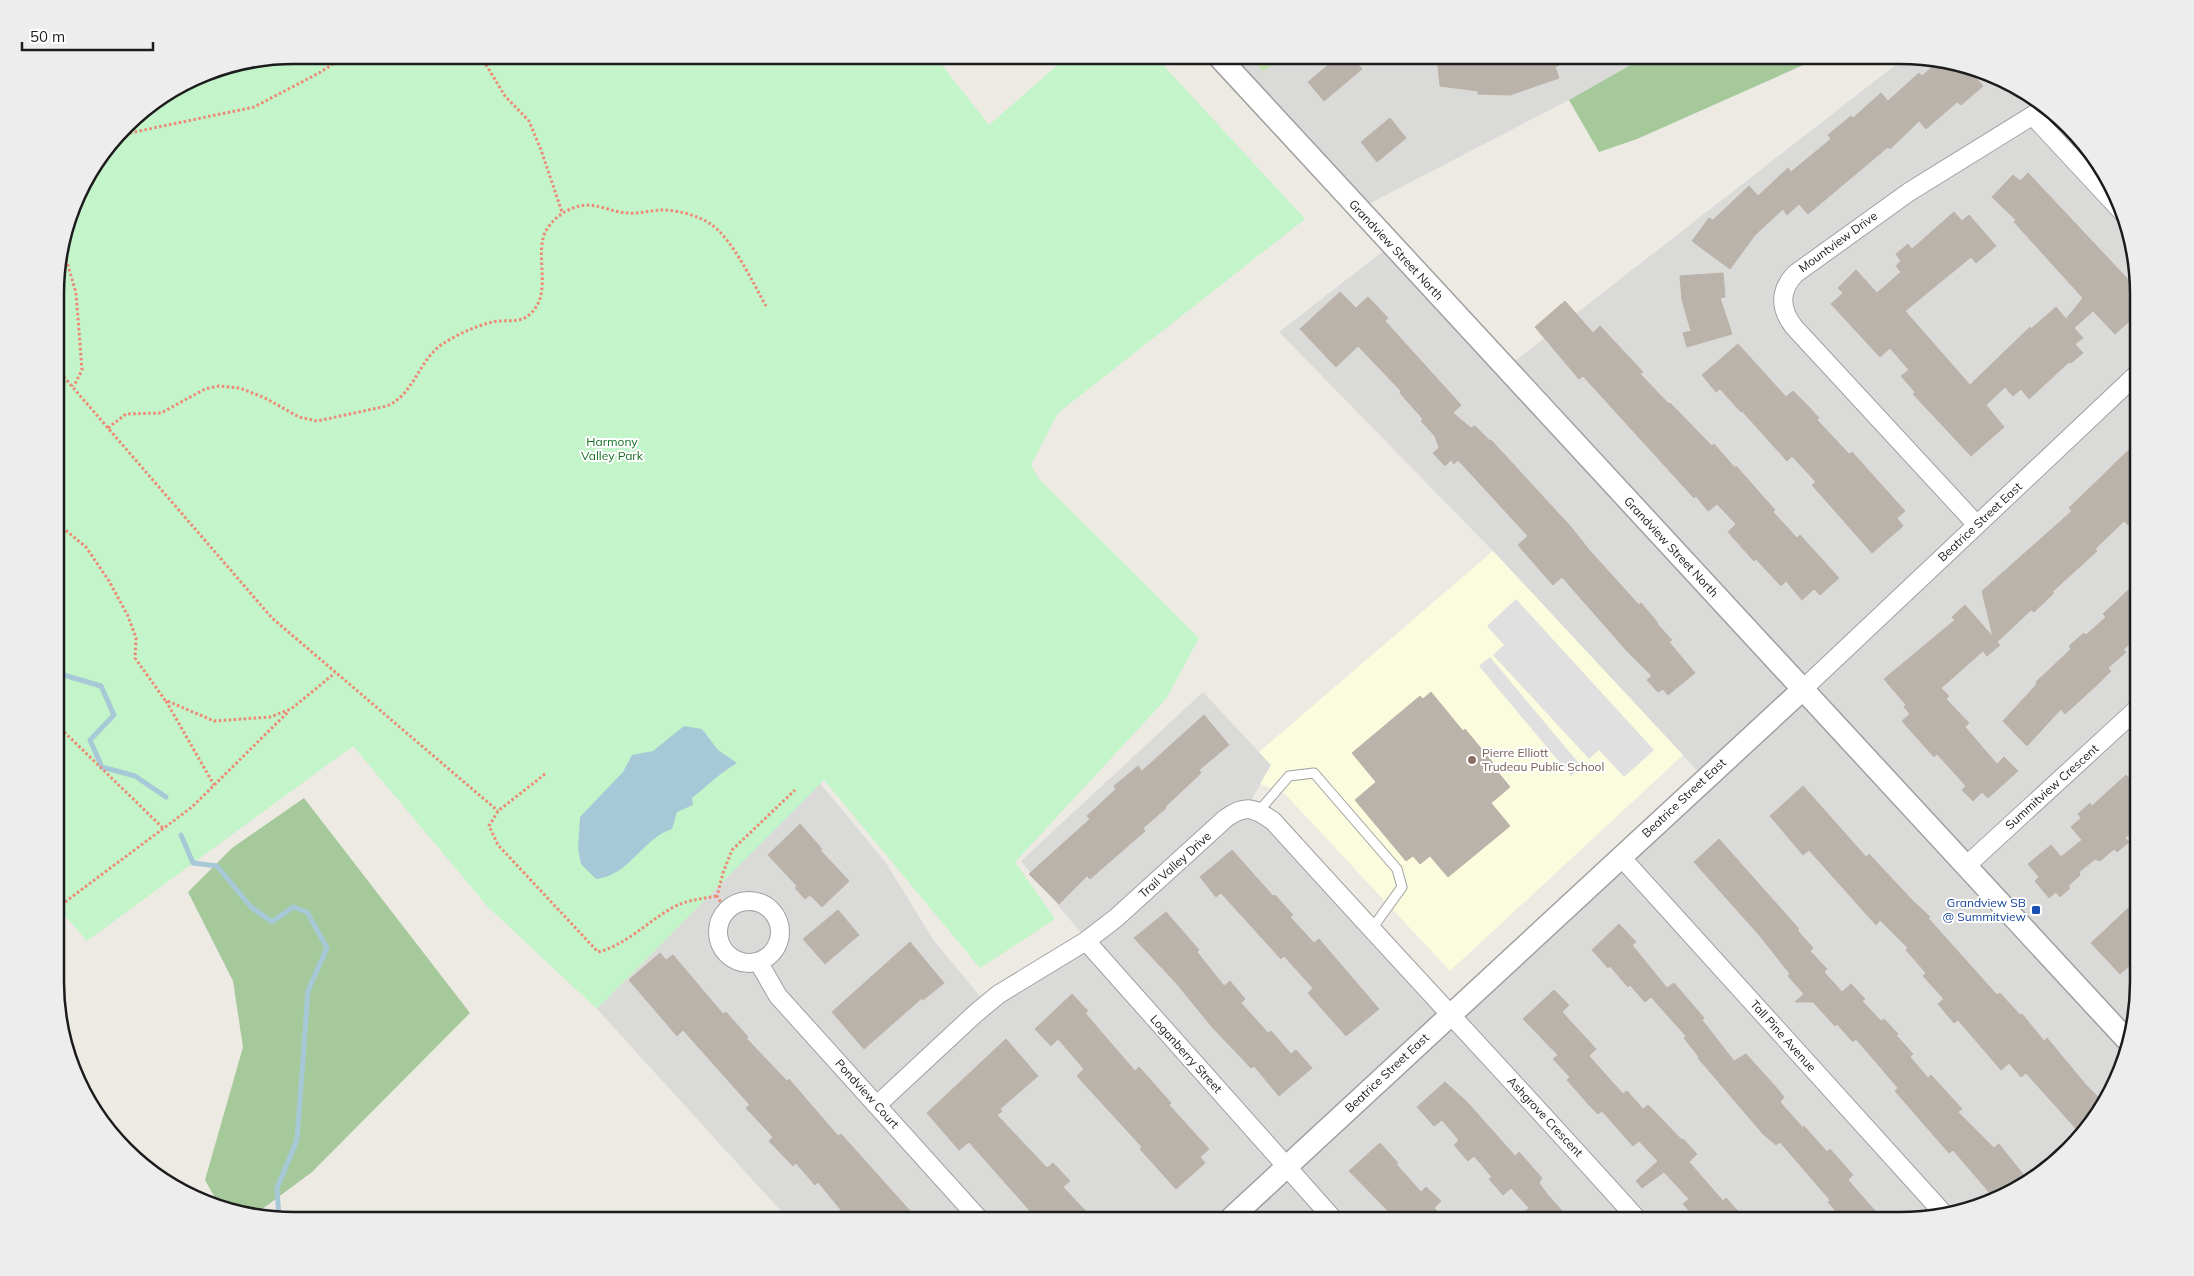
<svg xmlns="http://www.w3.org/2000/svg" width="2194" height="1276" font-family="Mulish,sans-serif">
<rect width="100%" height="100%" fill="#edeae3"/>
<path fill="#dadad9" d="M1215 55H1648L1569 100 1359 209Z
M1907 56 1963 63 2020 87 2099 161 2126 217 2138 278 2139 998 2107 1102 2033 1181 1977 1208 1916 1221H790L597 1009 820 783 886 863 934 941 984 1001 1087 940 1021 861 1203 692 1271 765 1247 808 1259 811 1449 1015 1705 779 1493 551 1279 332 1391 245 1506 368Z"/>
<path fill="#fafcdd" d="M1493 551 1683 755 1450 971 1285 794 1260 784 1271 765 1259 752Z"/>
<path fill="#c4e3ad" d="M1250 55H1285L1263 71Z"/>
<path fill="#a5c99b" d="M1648 55H1826L1637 139 1599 152 1569 100Z
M304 798 470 1013 312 1172 253 1216C218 1211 222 1209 205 1180L243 1047 233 981 188 892 232 848Z"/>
<path fill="#c3f4ca" d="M293 55H934L989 125 1069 55H1154L1305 219 1058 413 1031 465 1039 479 1199 638 1166 699 1015 862 1055 919 980 968 824 780 597 1009 488 907 353 746 87 941 57 907V263L80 188 136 114 202 73Z"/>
<path fill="#e0e0e0" d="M1516 599 1654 750 1624 777 1599 750 1589 759 1493 655 1504 645 1487 626Z
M1490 657 1582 767 1571 776 1479 666Z"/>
<path fill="#a7c9d7" d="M684 726 702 729 718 750 737 763C720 773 707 786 692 798L693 805 677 812 672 829C643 838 629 876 596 879L581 864 578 849 580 817 623 772 632 755 653 751Z"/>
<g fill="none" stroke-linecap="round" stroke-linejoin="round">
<path stroke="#a7c9d7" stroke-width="5" d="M57 673 101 686 114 715 90 740 102 767 135 776 166 797
M181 835 193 863 217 866 251 907 272 922 293 907 307 912 327 948 308 991 297 1140 277 1188 279 1219"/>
</g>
<path fill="#b9b3ac" stroke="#bdb2a7" d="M1340 55H1350L1362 69 1324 101 1308 82Z
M1437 55H1580L1555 67 1559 78 1510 95 1478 94V91L1440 86Z
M1940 60 1963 64 1983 86 1961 105 1957 102 1926 129 1919 121 1890 149 1888 147 1808 214 1799 204 1787 215 1783 209 1755 235 1730 269 1692 241 1709 218 1713 220 1749 186 1758 196 1788 168 1791 172 1831 139 1828 135 1851 116 1853 118 1881 93 1888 101 1919 73 1922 76Z
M1390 118 1406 138 1377 162 1361 142Z
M2028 173 2138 290V301L2134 305 2135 316 2115 334 2093 311 2074 328 2083 338 2075 344 2083 353 2071 363 2069 362 2029 399 2021 389 2013 396 2005 387 1986 405 2004 427 1971 456 1913 394 1915 392 1901 376 1909 370 1890 348 1880 357 1831 304 1843 293 1838 288 1856 270 1877 293 1901 272 1896 266 1901 261 1896 254 1908 244 1912 249 1954 212 1962 221 1969 215 1996 246 1976 263 1971 257 1905 311 1970 385 2030 327 2031 329 2056 307 2066 319 2083 298 2014 222 2016 220 1992 197 2013 175 2020 181Z
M1723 273 1725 297 1720 298 1732 334 1687 347 1683 333 1691 331 1682 300 1680 276Z
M1340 292 1356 308 1368 297 1388 318 1385 321 1461 405 1453 413 1471 428 1475 426 1490 441 1491 440 1571 527 1590 551 1639 605 1641 603 1658 623 1657 624 1672 640 1669 642 1695 673 1668 695 1663 689 1658 692 1647 680 1652 676 1627 651 1562 577 1553 585 1538 568 1518 545 1528 536 1458 460 1454 464 1451 460 1445 466 1433 453 1439 448 1435 436 1421 421 1423 419 1400 393 1401 391 1358 346 1336 367 1300 329Z
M1565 301 1593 333 1600 326 1643 372 1640 374 1669 404 1670 403 1712 446 1714 444 1735 468 1736 466 1775 510 1773 512 1797 538 1800 535 1839 578 1820 595 1814 589 1802 600 1786 581 1781 586 1756 559 1754 561 1728 532 1736 524 1717 504 1708 511 1696 496 1694 498 1583 376 1579 379 1535 327Z
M1738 344 1786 397 1793 391 1808 406 1819 418 1817 420 1849 454 1852 452 1905 511 1897 518 1903 526 1872 553 1812 485 1816 482 1792 456 1787 461 1742 411 1741 412 1720 389 1716 392 1702 375Z
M2138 441V514L2128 525 2124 521 2095 549 2097 551 2052 592 2054 593 2034 612 2031 610 1997 642 2000 645 1987 656 1983 651 1941 688 1949 696 1946 699 1969 723 1965 727 1997 764 2004 757 2018 771 1988 798 1982 792 1973 801 1962 790 1966 786 1937 754 1934 757 1902 721 1910 714 1904 707 1906 705 1884 679 1955 620 1952 617 1965 605 1993 637 1982 591 2072 511 2069 508Z
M2138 581V636L2123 650 2126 652 2108 668 2111 671 2099 683 2065 714 2061 709 2027 746 2003 721 2037 684 2036 682 2071 649 2069 646 2084 633 2086 635 2106 617 2103 614Z
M1431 692 1463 731 1465 729 1499 770 1497 771 1510 787 1491 803 1510 826 1448 877 1430 856 1420 864 1413 856 1406 861 1355 800 1376 782 1352 753 1420 696 1423 699Z
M1204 715 1229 745 1199 770 1201 773 1165 807 1166 808 1143 828 1145 831 1090 879 1087 876 1059 904 1029 874 1090 819 1087 816 1116 789 1114 786 1138 766 1142 771Z
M2126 775 2138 788V826L2125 838 2129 842 2117 852 2114 849 2100 861 2095 859 2079 872 2080 875 2068 886 2070 888 2060 897 2056 892 2049 898 2035 881 2039 877 2028 864 2051 845 2061 857 2082 840 2071 827 2081 818 2078 814 2090 803 2092 806Z
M1803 786 1866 857 1869 854 1912 900 1930 917 1928 918 1997 995 2000 993 2020 1015 2022 1014 2044 1041 2047 1038 2086 1085 2105 1104 2079 1132 2026 1073 2021 1077 2009 1063 2001 1070 1958 1020 1954 1023 1938 1004 1944 999 1923 976 1926 973 1906 950 1908 948 1880 920 1876 925 1809 850 1803 855 1770 816Z
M800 824 822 849 820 850 849 881 822 907 810 895 805 899 795 888 797 886 768 855Z
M1719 839 1799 929 1797 930 1813 948 1810 951 1827 969 1824 972 1842 992 1851 984 1865 999 1862 1001 1881 1021 1884 1019 1898 1034 1896 1035 1913 1054 1910 1057 1928 1078 1931 1075 1962 1109 1958 1112 1994 1148 1999 1144 2030 1183 1995 1199 1953 1150 1949 1153 1895 1091 1898 1088 1856 1039 1853 1042 1837 1024 1835 1026 1813 1002H1795L1804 994 1788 976 1790 974 1760 936 1694 862Z
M1232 850 1273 896 1275 895 1293 915 1290 917 1314 943 1319 939 1379 1009 1346 1036 1308 993 1313 988 1284 956 1281 959 1221 893 1216 897 1200 877Z
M2138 899V958L2120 974 2091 943Z
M838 910 859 935 825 964 803 939Z
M1166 912 1199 950 1197 952 1224 986 1230 981 1245 999 1241 1003 1268 1033 1271 1031 1291 1054 1296 1050 1312 1068 1279 1096 1254 1066 1251 1068 1212 1027 1177 984 1134 938Z
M1619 924 1636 942 1632 945 1667 988 1674 983 1704 1018 1702 1020 1734 1061 1746 1054 1775 1086 1784 1097 1780 1102 1803 1128 1804 1126 1827 1152 1830 1149 1853 1175 1848 1180 1884 1221H1844L1828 1202 1830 1200 1780 1142 1776 1145 1763 1134 1698 1058 1699 1057 1684 1038 1686 1036 1651 997 1645 1002 1630 985 1628 987 1610 966 1608 968 1592 950Z
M910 942 944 983 923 1000 922 998 864 1049 832 1012Z
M660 953 666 960 673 955 723 1014 726 1012 748 1037 746 1038 787 1081 789 1079 838 1136 841 1134 919 1221H850L818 1182 815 1185 796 1163 793 1166 769 1141 773 1137 746 1108 750 1105 683 1030 677 1036 629 980Z
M1554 990 1569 1005 1562 1012 1596 1049 1589 1056 1623 1094 1627 1091 1643 1109 1648 1105 1682 1140 1683 1139 1697 1154 1689 1162 1723 1201 1726 1198 1747 1221H1704L1696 1212 1693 1215 1683 1204 1689 1199 1664 1172 1642 1188 1636 1181 1658 1161 1639 1141 1633 1146 1602 1111 1598 1114 1590 1106 1567 1080 1570 1077 1553 1059 1558 1055 1523 1019Z
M1072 994 1088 1011 1085 1013 1116 1049 1135 1071 1139 1067 1171 1103 1169 1105 1209 1149 1200 1157 1205 1163 1176 1189 1140 1149 1142 1147 1077 1076 1084 1069 1058 1039 1051 1046 1035 1029Z
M1006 1039 1038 1076 1000 1109 1002 1111 997 1115 1047 1168 1053 1163 1070 1181 1063 1187 1095 1221H1039L969 1142 959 1150 927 1113Z
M1445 1082 1467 1102 1515 1156 1519 1152 1542 1178 1539 1183 1547 1194 1571 1221H1515L1529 1208 1511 1188 1503 1195 1489 1179 1492 1177 1474 1156 1468 1161 1454 1145 1459 1140 1442 1120 1434 1126 1417 1107Z
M1380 1143 1398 1163 1396 1164 1421 1192 1426 1187 1441 1201 1434 1208 1446 1221H1398L1349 1171Z"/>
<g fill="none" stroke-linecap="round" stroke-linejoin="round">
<g stroke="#a0a0a0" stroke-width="11">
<path id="service" d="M1259 811 1289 776 1314 773 1397 869 1402 887 1371 930"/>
</g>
<g stroke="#a0a0a0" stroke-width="20">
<path id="minor" d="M2033 116 2126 216
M1977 525 1794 327C1780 309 1779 291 1795 274L1909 192 2043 109
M1802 690 2138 373
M1621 857 1945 1215
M1966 866 2138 708
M718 932a31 31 0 1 1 62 0a31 31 0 1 1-62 0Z
M1086 941 1335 1221
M759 963 778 996 981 1221
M877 1105 976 1013 999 994 1086 941 1116 918 1226 818C1246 804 1254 808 1273 821 1394 955 1518 1086 1639 1221"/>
</g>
<g stroke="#a0a0a0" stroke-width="24">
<path id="tertiary" d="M1217 55 2126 1039
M1228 1221 1802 690"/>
</g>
<path stroke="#ed8974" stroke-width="3" stroke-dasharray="2.5 2.5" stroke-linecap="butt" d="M483 55 485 63 505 96 529 121 541 150 562 212
M120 135 254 107 319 73 347 55
M62 245 76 293 79 331 82 370 76 382 72 386
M57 369 272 618 498 811
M108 428 126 414 161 413 205 389 219 386 240 388 265 398 299 417 317 421 387 406C414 394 418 362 441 345 456 335 475 326 493 322 505 319 519 324 529 315 555 294 532 252 547 229 555 217 566 209 580 206 596 202 613 213 628 213 640 214 651 210 662 210 678 210 700 216 712 225 733 240 753 283 766 306
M57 526 64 529 86 547 109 581 128 616 136 638 135 658 165 700 214 721 270 717 291 709 335 673
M166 701 214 785
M57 725 163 828
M545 774 498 811 489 826 498 845 598 952C626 945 647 922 672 908 686 900 701 899 717 896
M57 908 192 807 289 711
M726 910 717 896 723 873 732 850 795 790"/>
<use href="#service" stroke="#fff" stroke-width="9"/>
<use href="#minor" stroke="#fff" stroke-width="18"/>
<use href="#tertiary" stroke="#fff" stroke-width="21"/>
</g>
<circle fill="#8d6e63" stroke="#fff" stroke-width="2" cx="1472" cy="760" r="5"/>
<rect fill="#1a4fb4" stroke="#fff" stroke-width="2" x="2031" y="905" width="10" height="10" rx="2.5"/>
<g text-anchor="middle" stroke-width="4" stroke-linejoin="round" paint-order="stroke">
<g font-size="12" fill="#1c1c1c" stroke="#fff">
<text transform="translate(1838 242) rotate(-36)" y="4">Mountview Drive</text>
<text transform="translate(1396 250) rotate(47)" y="4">Grandview Street North</text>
<text transform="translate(1980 522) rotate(-43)" y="4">Beatrice Street East</text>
<text transform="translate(1671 547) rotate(47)" y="4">Grandview Street North</text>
<text transform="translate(2052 787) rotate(-42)" y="4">Summitview Crescent</text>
<text transform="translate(1684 798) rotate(-43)" y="4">Beatrice Street East</text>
<text transform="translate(1175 865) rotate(-42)" y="4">Trail Valley Drive</text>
<text transform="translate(1783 1036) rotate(48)" y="4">Tall Pine Avenue</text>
<text transform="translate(1186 1054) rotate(48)" y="4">Loganberry Street</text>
<text transform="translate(1387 1073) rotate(-43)" y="4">Beatrice Street East</text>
<text transform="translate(867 1094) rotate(48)" y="4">Pondview Court</text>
<text transform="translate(1545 1117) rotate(47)" y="4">Ashgrove Crescent</text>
</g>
<g font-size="12" fill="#157023" stroke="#fff">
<text x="612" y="446">Harmony<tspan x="612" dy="14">Valley Park</tspan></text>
</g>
<g font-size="12" fill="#785e54" stroke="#fff" text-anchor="start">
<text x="1482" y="757">Pierre Elliott<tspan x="1482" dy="14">Trudeau Public School</tspan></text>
</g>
<g font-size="12" fill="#164399" stroke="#fff" text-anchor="end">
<text x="2026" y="907">Grandview SB<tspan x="2026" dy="14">@ Summitview</tspan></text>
</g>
</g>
<path d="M0 0H2194V1276H0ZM294 64H1900A230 230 0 0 1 2130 294V982A230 230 0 0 1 1900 1212H294A230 230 0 0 1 64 982V294A230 230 0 0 1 294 64Z" fill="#ededed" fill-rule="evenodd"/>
<path fill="none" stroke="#1c1c1c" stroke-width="2.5" d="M294 64H1900A230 230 0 0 1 2130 294V982A230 230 0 0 1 1900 1212H294A230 230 0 0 1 64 982V294A230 230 0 0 1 294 64Z"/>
<path d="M22 42v8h131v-8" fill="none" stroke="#1c1c1c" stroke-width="2.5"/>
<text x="30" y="42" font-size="15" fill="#1c1c1c" stroke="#ffffff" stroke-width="4" paint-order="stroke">50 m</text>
</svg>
